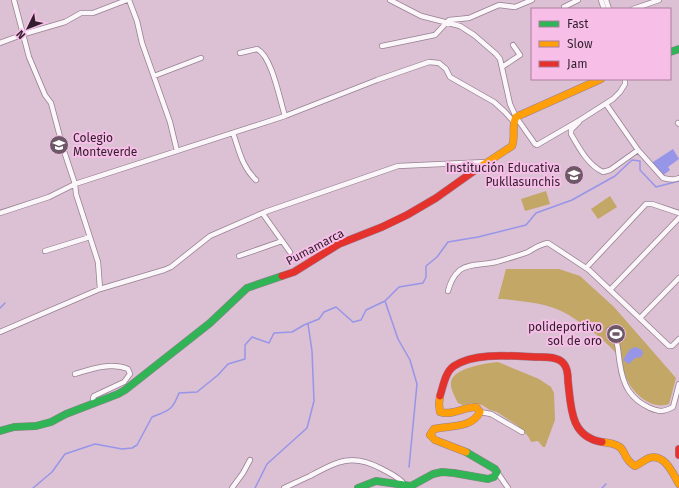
<svg xmlns="http://www.w3.org/2000/svg" width="679" height="488" font-family="'Fira Sans',sans-serif">
<rect width="100%" height="100%" fill="#dcc0d4"/>
<path fill="#c2a767" d="M546 191 550 204 525 211 521 199Z
M610 196 617 207 598 219 591 209Z
M506 269H559L580 276 614 307 676 378 669 404C666 405 661 406 657 405 644 403 630 389 626 377 623 369 621 359 615 352 603 338 582 323 567 314 548 303 526 302 504 299H498Z
M498 362 539 379 551 387 554 393 555 420 545 447H543L538 441 531 442 528 436 518 426 497 412 490 410 482 405 472 403 463 405 458 403C455 397 450 388 451 382 453 368 487 363 498 362Z"/>
<path fill="#9695e8" d="M673 149 679 159 668 167 670 170 662 176 653 162Z
M636 347 642 350 643 353 641 357 635 358 629 364 623 360 630 349Z"/>
<g fill="none" stroke-linecap="round" stroke-linejoin="round">
<path stroke="#9695e8" stroke-width="1.5" d="M385 301 398 339 410 360 417 384 409 467
M0 308 5 303
M33 488 52 472 65 454 95 444 122 449 132 448 137 445 152 417C169 410 172 411 179 393L197 392 218 375 228 364 245 359V345L252 337 269 343 274 333 292 332 304 325 319 319 324 312 336 307 353 322 361 320 366 310 385 301 399 287 423 283 426 277V266L437 257 448 242 478 237 526 225 536 213 572 200 615 176 632 160 640 161V170L656 187 679 181
M255 488 267 464 307 428 314 401 312 351 308 324
M602 488 606 484"/>
<g stroke="#968090" stroke-width="6">
<path id="street" d="M14 0 29 57 45 95 51 103 63 148 75 184 76 194 98 262 100 289
M129 0 137 21 142 43 170 122 177 151
M390 0 421 16 460 26 474 35 496 54 500 59 510 104 516 117 535 144 537 145 580 120 613 99 620 92 625 84V79
M601 0 604 9
M606 0 609 9
M564 7 578 0
M633 9 659 0
M0 43 24 34 65 22 81 13H93L127 0
M382 46 435 35 449 20 469 18 499 5 515 7 532 0
M240 53 257 49C272 56 280 101 285 116
M502 67 520 55 513 45
M154 76 201 58
M606 104 638 150
M579 122 571 130V134C579 148 588 165 603 172L610 170 638 150 663 178C668 179 674 181 679 178
M678 123 679 124
M233 133C239 150 242 167 256 180
M0 213 49 197 75 184 285 116 377 80 429 62 439 63 446 69 450 77 494 102 505 112 513 121
M263 214 290 252
M45 251 90 237
M239 256 282 241
M586 268 646 204H652L679 213
M610 290 679 218
M448 291C450 283 453 276 460 270 469 263 485 265 496 262 506 259 518 256 528 252 535 248 540 244 548 243L589 270 669 346H672L679 339
M640 318 679 278
M609 330C620 341 617 350 620 364 623 385 630 399 650 408 659 412 664 412 673 407L679 384
M0 332 100 289 164 270 171 267 210 236 265 212 398 166 486 162
M75 374C91 369 111 362 128 369L130 374 124 382 94 396 93 398 94 403
M480 412 491 414 522 432
M497 472 508 488
M232 488 243 473 250 460
M284 488C293 484 301 480 310 476 338 461 352 453 382 469 391 474 399 477 405 485"/>
</g>
<g stroke="#968090" stroke-width="8">
<path id="fast" d="M670 52 679 49
M0 431 14 427 36 426 51 422 66 414 118 394 125 390 210 323 247 288 282 276
M358 488 376 481 411 486 433 474 442 472 454 473 488 479 494 477 497 472 495 469 466 452"/>
</g>
<g stroke="#968090" stroke-width="8">
<path id="slow" d="M474 171 512 146C516 136 511 126 516 117L601 79
M440 396 439 404 440 412C451 416 464 407 476 407L480 412C471 429 450 425 434 429L430 435 435 440 466 452
M602 442C632 445 618 456 635 466 640 464 644 460 649 458 665 453 673 474 679 484"/>
</g>
<g stroke="#968090" stroke-width="8">
<path id="jam" d="M282 276 294 272 339 244 382 227 407 215 436 198 474 171
M440 396C443 387 445 372 454 366 475 352 511 356 535 357 544 357 558 356 564 364 568 369 568 376 568 381 571 407 570 437 602 442
M679 449V455"/>
</g>
<use href="#street" stroke="#faf6f9" stroke-width="4.5"/>
<use href="#fast" stroke="#30b455" stroke-width="7"/>
<use href="#slow" stroke="#ff9f0a" stroke-width="7"/>
<use href="#jam" stroke="#e5322d" stroke-width="7"/>
</g>
<defs>
<g id="school-disc" transform="scale(1)"><circle r="9.5" fill="#6e5767" stroke="#f7bfe8"/><path d="M0-5L7-2L0 1L-7-2ZM-4 1L0 2.5L4 1V4Q0 6-4 4Z" fill="#fff"/></g>
<g id="stadium-disc" transform="scale(1)"><circle r="9.5" fill="#6e5767" stroke="#f7bfe8"/><path d="M0-5a6.5 5 0 1 0 0 10a6.5 5 0 1 0 0-10ZM-3.5-1.8h7v3.6h-7Z" fill="#fff"/></g>
</defs>
<g fill-rule="evenodd">
<use href="#school-disc" x="59" y="145"/>
<use href="#school-disc" x="574" y="175"/>
<use href="#stadium-disc" x="616" y="334"/>
</g>
<g text-anchor="middle" stroke-width="4" stroke-linejoin="round" paint-order="stroke">
<g font-size="12" fill="#331e2d" stroke="#f7bfe8" text-anchor="end">
<text x="73" y="142" text-anchor="start">Colegio<tspan x="73" dy="14">Monteverde</tspan></text>
<text x="560" y="172">Institución Educativa<tspan x="560" dy="14">Pukllasunchis</tspan></text>
<text x="602" y="331">polideportivo<tspan x="602" dy="14">sol de oro</tspan></text>
</g>
<g font-size="12" fill="#331e2d" stroke="#f7bfe8">
<text transform="translate(315 247) rotate(-28)" y="4">Pumamarca</text>
</g>
</g>
<rect x="531" y="8" width="140" height="72" fill="#f7bfe8" stroke="#a97f9d"/>
<rect x="539" y="21" width="20" height="6" fill="#30b455" stroke="#a97f9d"/>
<text x="567" y="28" font-size="12" fill="#331e2d">Fast</text>
<rect x="539" y="41" width="20" height="6" fill="#ff9f0a" stroke="#a97f9d"/>
<text x="567" y="48" font-size="12" fill="#331e2d">Slow</text>
<rect x="539" y="61" width="20" height="6" fill="#e5322d" stroke="#a97f9d"/>
<text x="567" y="68" font-size="12" fill="#331e2d">Jam</text>
<g transform="translate(28 28) rotate(227)" stroke="#f7bfe8" stroke-width="3" paint-order="stroke">
<path d="M0-3L7 15L0 10L-7 15Z" fill="#331e2d"/>
<text y="-6" font-size="11" font-weight="bold" text-anchor="middle" fill="#331e2d">N</text>
</g>
</svg>
